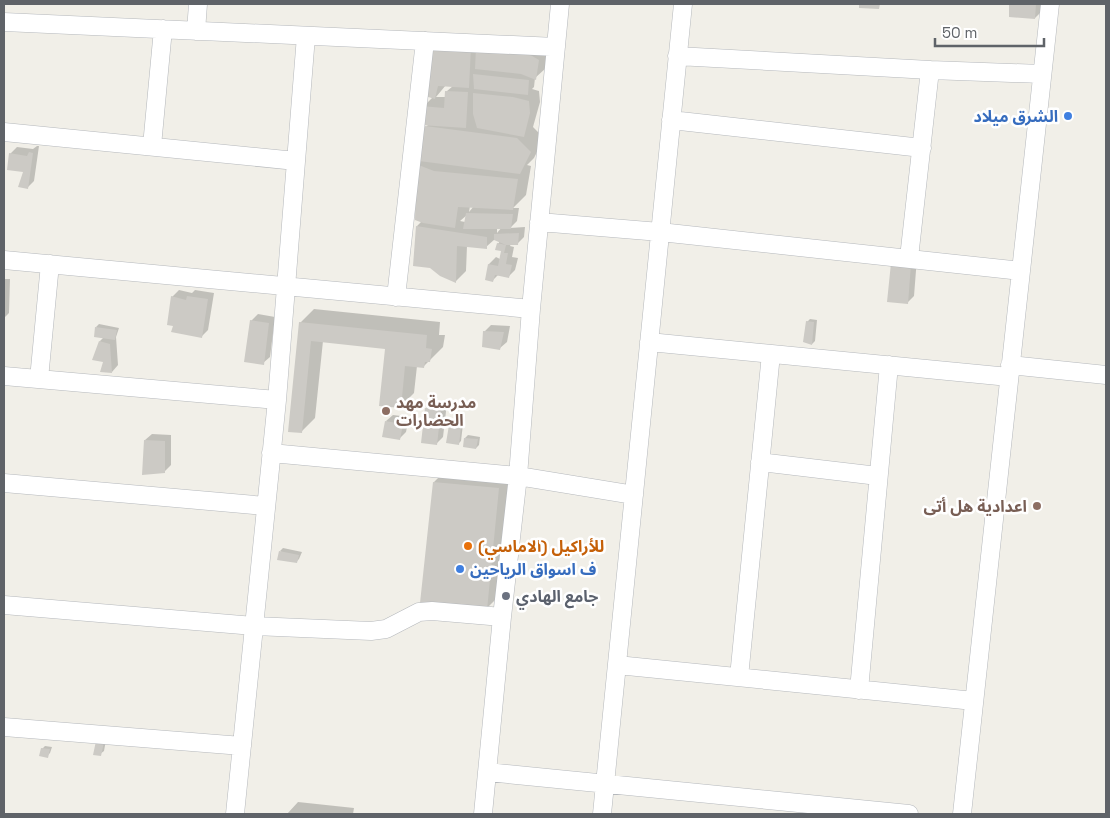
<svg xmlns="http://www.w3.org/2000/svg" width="1110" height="818" font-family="'Space Grotesk','Noto Sans Arabic',sans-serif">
<rect width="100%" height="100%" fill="#f1efe8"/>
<path fill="#0003" fill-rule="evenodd" d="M1011 4H1045V8L1035 18 1010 16Z
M430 46 548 49 546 68 535 78 534 87 532 89 539 91 540 102 533 127 544 138 534 158 527 165 531 166 526 195 513 208H519L517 221 510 228 525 227 524 237 517 244H511L510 246 514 247 512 257 518 258 515 270 508 277 498 275 493 280 486 279 489 264 496 257 500 259 502 250 498 244 500 241 495 239 486 247 467 246 466 271 456 281 441 275 417 226 422 221 417 164 421 161 426 127 429 124 423 107 433 97ZM446 85 453 86 447 91 446 97H436ZM470 206H474L469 212ZM467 215 465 222 460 221ZM497 227H502L497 233Z
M37 146H39L34 181 27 188 25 171 10 154 17 147 33 149Z
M917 258 914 296 907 303 892 263Z
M4 279H10L9 313 4 318Z
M179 290 192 293 195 290 214 293 208 330 201 337 172 297Z
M314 309 440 322 439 335H445L443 347 424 366H417L414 393 400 407 386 348 323 341 315 418 301 432 300 323Z
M258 314 275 317 270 357 263 363 251 321Z
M810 319 817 320 815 341 812 344 807 322Z
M99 324 119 328 116 337 118 365 112 372 104 361 100 341 104 337 96 327Z
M491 325 510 326 507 342 500 348 484 332Z
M433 402 447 403 443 437 436 444 426 408Z
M393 415 409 417 406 432 399 439 386 421Z
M453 423 463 424 461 441 458 444 450 426Z
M152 434 171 435V465L164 472 145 440Z
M468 435 480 437 479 445 476 448 465 438Z
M448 468 512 475 500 595 486 609 434 482Z
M283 548 302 552 299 559 296 562 280 551Z
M106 740 104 751 100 754 94 753Z
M45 746 52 747 50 753 47 756 42 749Z
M298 802 354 808 353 814H287Z"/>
<path fill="#cccac5" d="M859 4H880L879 9 859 8Z
M1009 4H1036L1035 19 1009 17Z
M429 46 471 47 469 88 438 86 435 99 425 96Z
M476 47 522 50 539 60 536 80 521 74 475 69Z
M473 74 529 80 528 95 474 89Z
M445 91 468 92 466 128 420 125 421 106 444 108Z
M473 93 513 97 529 101 530 113 524 137 477 128 473 114Z
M425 126 517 138 531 152 520 174 419 161 413 144Z
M29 152 33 153 28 189 18 187 23 172 7 170 9 153 27 156Z
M416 164 434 171 518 179 513 210 458 207 455 228 423 223 415 220Z
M466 213 513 214 511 229H463Z
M416 226 487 237V249L457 246 456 283 440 276 430 268 413 266Z
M519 233 518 245H506L494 240V234Z
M497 243 506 245 504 253H508L506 264 512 265 509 278 495 275 493 282 485 280 488 264 498 266 501 251 495 250Z
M891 263 911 264 908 304 887 302Z
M171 296 186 300 187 296 208 299 202 338 171 332 173 326 167 325Z
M250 320 269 323 264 365 244 362Z
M806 321 814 322 812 345 803 342Z
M299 322 427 335 426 348 432 349 430 362H425L424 368 405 366 401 408 379 406 385 349 311 341 302 433 288 432Z
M95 327 117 330 115 340 94 337Z
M483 331 504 332 500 350 482 347Z
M99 341 110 344 112 373 100 372 103 362 92 360Z
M425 408 441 409 437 445 421 443Z
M385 421 403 424 400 440 382 437Z
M449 425 461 427 459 445 446 443Z
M464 438 478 439 476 449 463 447Z
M144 440 165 441V473L142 475Z
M433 482 499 488 487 610 420 603Z
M279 551 299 555 297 563 277 560Z
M96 741 104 742 101 756 93 755Z
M41 748 50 749 48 758 39 756Z"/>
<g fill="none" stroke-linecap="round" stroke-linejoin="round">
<g stroke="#b5b8bc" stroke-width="19">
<path id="street" d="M4 22 556 47
M196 31 198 4
M677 56 930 70 1042 74
M671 120 922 148
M4 132 296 161
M152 146 163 29
M539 222 660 232 1021 271
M909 258 930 70
M4 260 531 309
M396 297 425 41
M649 342 1009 377
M1010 365 1106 375
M4 376 277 400
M39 379 50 264
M271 453 518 476 634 495
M760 462 878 476
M4 483 266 506
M4 605 254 626 371 631 386 629 419 612 432 611 502 617
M617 665 974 701
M739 677 771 354
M859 690 889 365
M4 727 242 746
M487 772 909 814
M235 814 277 400 306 36
M483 814 502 617 518 476 531 309 560 4
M602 814 683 4
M962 814 1050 4"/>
</g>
<use href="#street" stroke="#fff" stroke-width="18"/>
</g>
<g fill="#3f7fe0" stroke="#fff" stroke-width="2">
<circle cx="1068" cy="116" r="5"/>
<circle cx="460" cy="569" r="5"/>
</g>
<g fill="#8d6e63" stroke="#fff" stroke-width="2">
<circle cx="386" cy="411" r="5"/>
<circle cx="1037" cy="506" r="5"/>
</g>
<circle fill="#e8710a" stroke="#fff" stroke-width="2" cx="468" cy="546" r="5"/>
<circle fill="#6b7280" stroke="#fff" stroke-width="2" cx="506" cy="596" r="5"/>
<g text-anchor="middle" stroke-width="5" stroke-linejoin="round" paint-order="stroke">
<g font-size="16" font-weight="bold" fill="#366cbe" stroke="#fff" text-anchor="end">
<text x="1058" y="122">الشرق ميلاد</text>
<text x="470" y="575" text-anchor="start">ف اسواق الرياحين</text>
</g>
<g font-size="16" font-weight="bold" fill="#785e54" stroke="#fff" text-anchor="start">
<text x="396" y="408">مدرسة مهد<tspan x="396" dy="18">الحضارات</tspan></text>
<text x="1027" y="512" text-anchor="end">اعدادية هل أتى</text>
</g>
<g font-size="16" font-weight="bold" fill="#c56008" stroke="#fff" text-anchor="start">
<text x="478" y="552">(الاماسي) للأراكيل</text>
</g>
<g font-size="16" font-weight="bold" fill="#5b616d" stroke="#fff" text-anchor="start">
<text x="516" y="602">جامع الهادي</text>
</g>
</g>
<rect width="1110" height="818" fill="none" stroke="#5f6368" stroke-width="10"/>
<path d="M935 38v8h109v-8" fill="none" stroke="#5f6368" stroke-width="2.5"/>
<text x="942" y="38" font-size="15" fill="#5f6368" stroke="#ffffff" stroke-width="4" paint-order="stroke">50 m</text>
</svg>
